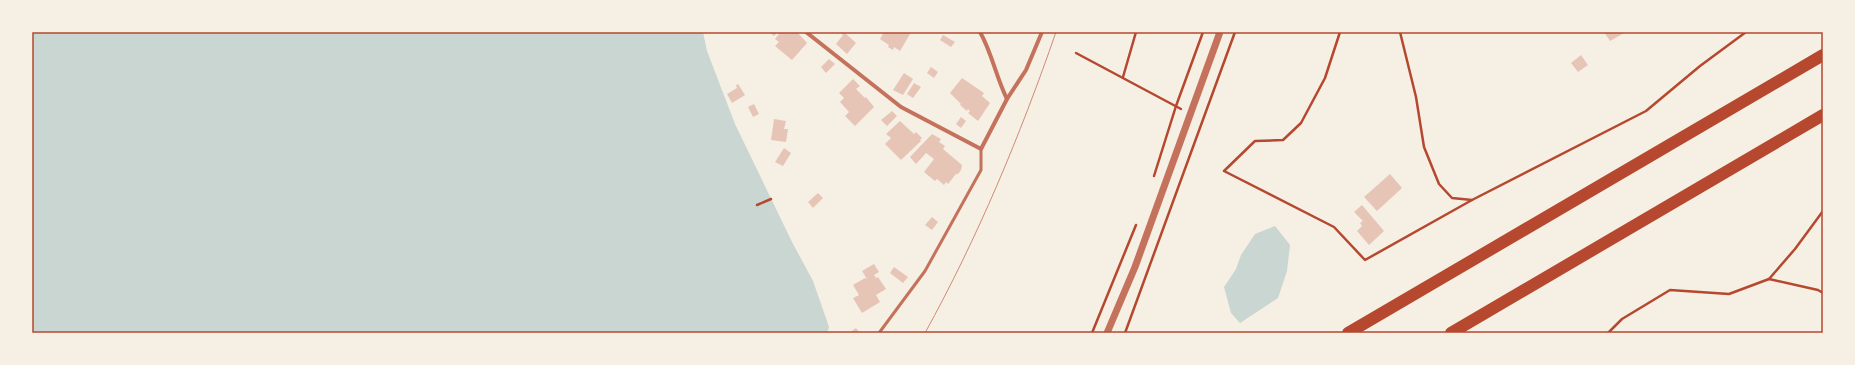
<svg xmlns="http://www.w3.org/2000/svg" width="1855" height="365" font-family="'Public Sans',sans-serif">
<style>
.water{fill:#c9d6d2}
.building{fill:#e6c5b7}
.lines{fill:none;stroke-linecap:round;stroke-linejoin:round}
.path{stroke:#b5482f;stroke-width:2.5}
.service{stroke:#c5725c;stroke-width:3}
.minor{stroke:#c5725c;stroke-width:4}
.tertiary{stroke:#c5725c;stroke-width:7}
.motorway{stroke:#b5482f;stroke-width:12}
.tram{stroke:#cf8b77;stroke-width:1}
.neatline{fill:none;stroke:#b5482f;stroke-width:1.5}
</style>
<rect width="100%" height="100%" fill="#f6efe4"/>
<g class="water">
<path d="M32,32H703L707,51L735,124L792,242L813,281L829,327L827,333H32Z"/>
<path d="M1275,226L1290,245L1287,271L1278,298L1240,323L1231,313L1224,287L1236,269L1241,255L1255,234Z"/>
</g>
<g class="building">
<path d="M769,32H797L807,43L792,60L775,46L779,42L775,39L779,34L777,33L774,36Z"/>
<path d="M840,32H846L845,33L856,43L847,54L836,44L843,35Z"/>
<path d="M884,32H906L910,34L900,51L894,47L893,50L888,47L889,45L880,39Z"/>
<path d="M1604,32H1626L1610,41Z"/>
<path d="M943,35L955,42L951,47L940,40Z"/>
<path d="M1581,55L1588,65L1578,72L1571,63Z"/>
<path d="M829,59L835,64L826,73L821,67Z"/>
<path d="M931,67L938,72L934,78L927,73Z"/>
<path d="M904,73L913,79L903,95L893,90Z"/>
<path d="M962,78L984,93L982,96L990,103L978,121L968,113L970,111L968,109L967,111L960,105L961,104L950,93Z"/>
<path d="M853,79L860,86L856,89L865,98L866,97L874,107L855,126L845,116L849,112L840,102L844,98L839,93Z"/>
<path d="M914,83L921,87L913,98L907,94Z"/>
<path d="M738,84L745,95L732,103L727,94L737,88L736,85Z"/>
<path d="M754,104L759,114L753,117L748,107Z"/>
<path d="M892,111L897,116L887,126L881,120Z"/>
<path d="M961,117L966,121L961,128L956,124Z"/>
<path d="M774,119L786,121L784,129H788L786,142L771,140Z"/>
<path d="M900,121L914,134L916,132L922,138L920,140L921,141L901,160L885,144L891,138L886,134Z"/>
<path d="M932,134L941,139L939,142L945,146L943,149L962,165L961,170L958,174H956L948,184L946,182L944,185L937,179L935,181L924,172L934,159L926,153L916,164L910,157Z"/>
<path d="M784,148L791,153L783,166L775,162Z"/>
<path d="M1390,174L1402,188L1377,211L1364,197Z"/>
<path d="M818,193L823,198L813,208L808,202Z"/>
<path d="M1362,205L1384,231L1369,245L1357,231L1362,226L1360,223L1363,221L1354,212Z"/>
<path d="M932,217L938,222L932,230L925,225Z"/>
<path d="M874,264L879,272L874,275L876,278L878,277L886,289L876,295L880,302L862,313L853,298L859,295L853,285L865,278L867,279L862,271Z"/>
<path d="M894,267L908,277L903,283L890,273Z"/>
<path d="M856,328L860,333H849Z"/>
</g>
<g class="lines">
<g class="path">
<path d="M1340,32L1325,78L1301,123L1283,140L1255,141L1224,171L1334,227L1365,260L1472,200L1646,111L1700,66L1746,32"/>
<path d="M1400,32L1416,97L1424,147L1439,184L1452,198L1472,200"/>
<path d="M1076,53L1181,109"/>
<path d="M1123,77L1136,32"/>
<path d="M1154,176L1176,106L1203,32"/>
<path d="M757,205L771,199"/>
<path d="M1769,279L1818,290L1823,293"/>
<path d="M1092,333L1136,225"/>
<path d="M1125,333L1235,32"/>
<path d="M1608,333L1622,319L1670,290L1729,294L1769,279L1795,249L1823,211"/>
</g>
<path class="service" d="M879,333L925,271L981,170V149"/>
<g class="minor">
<path d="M806,32L901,107L981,149L1007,99L1026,70L1042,32"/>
<path d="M980,32C992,53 996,77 1007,99"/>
</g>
<path class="tertiary" d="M1107,333L1135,267L1220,32"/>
<g class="motorway">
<path d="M1348,333L1823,55"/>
<path d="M1451,333L1823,115"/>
</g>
<path class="tram" d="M925,333C978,237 1020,136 1056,32"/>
</g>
<rect width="1855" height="365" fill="none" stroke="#f6efe4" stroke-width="66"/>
<rect x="33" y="33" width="1789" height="299" class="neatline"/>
</svg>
